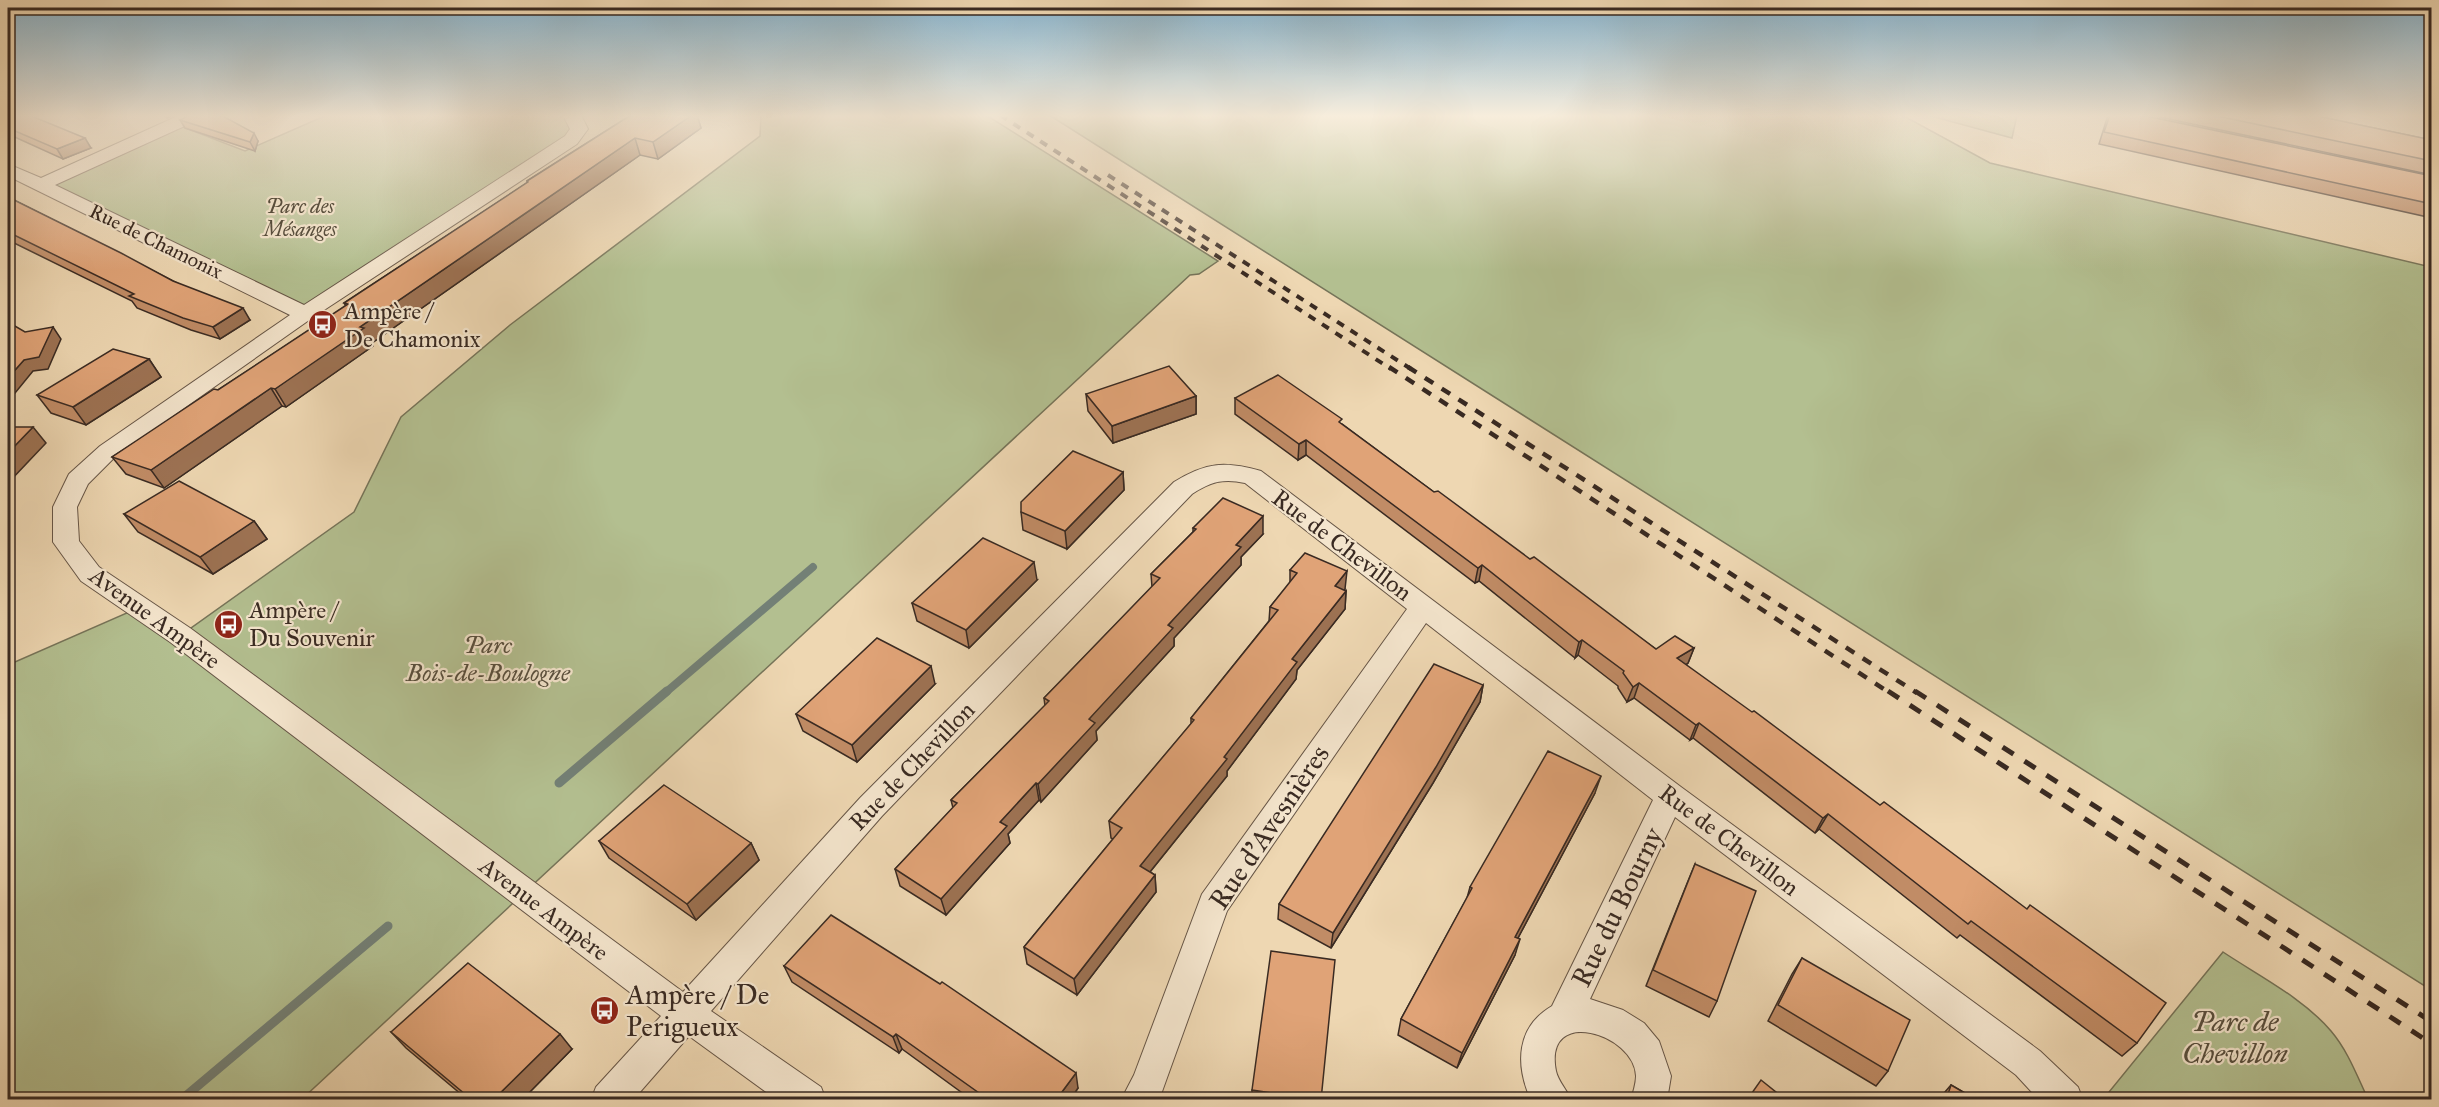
<svg xmlns="http://www.w3.org/2000/svg" width="2439" height="1107" font-family="'IM FELL Great Primer',serif">
<style>
.green{fill:#b3bf90;stroke:#767459;stroke-width:1.5}
.lines{fill:none;stroke-linecap:round;stroke-linejoin:round}
.stream-far1{stroke:#738076;stroke-width:8}
.stream{stroke:#738076;stroke-width:9}
.street-casing{stroke:#665546;stroke-width:2}
.street{fill:#f4e5cd;fill-rule:evenodd}
.rail-far2{stroke:#392a22;stroke-width:4;stroke-dasharray:8 8;stroke-linecap:butt}
.rail-far1{stroke:#392a22;stroke-width:4.5;stroke-dasharray:10 10;stroke-linecap:butt}
.rail{stroke:#392a22;stroke-width:5;stroke-dasharray:13 13;stroke-linecap:butt}
.wall{fill:#c18c66;stroke:#392a22;stroke-width:1.5}
.shaded-wall{fill:#9d7253;stroke:#392a22;stroke-width:1.5}
.building{fill:#e0a377;stroke:#392a22;stroke-width:1.5}
.labels{text-anchor:middle;dominant-baseline:central;stroke-width:4.5;stroke-linejoin:round;paint-order:stroke}
.far-park-label{font-size:20px;font-style:italic;fill:#584f3e;stroke:#f4e5cd}
.far-street-label{font-size:20px;fill:#392a22;stroke:#f4e5cd}
.poi-label{font-size:24px;fill:#392a22;stroke:#f4e5cd;text-anchor:start}
.street-label{font-size:24px;fill:#392a22;stroke:#f4e5cd}
.park-label{font-size:24px;font-style:italic;fill:#584f3e;stroke:#f4e5cd}
.near-street-label{font-size:28px;fill:#392a22;stroke:#f4e5cd}
.near-poi-label{font-size:28px;fill:#392a22;stroke:#f4e5cd;text-anchor:start}
.near-park-label{font-size:28px;font-style:italic;fill:#584f3e;stroke:#f4e5cd}
</style>
<rect width="100%" height="100%" fill="#eed7b2"/>
<filter id="stains"><feTurbulence type="fractalNoise" baseFrequency=".00333" numOctaves="4"/><feColorMatrix values="0 0 0 0 .2 0 0 0 0 .09 0 0 0 0 .02 0 0 0 .5 -.17"/></filter>
<radialGradient id="worn" r=".72"><stop offset=".6" stop-color="#630" stop-opacity="0"/><stop offset="1" stop-color="#630" stop-opacity=".3"/></radialGradient>
<g class="green">
<path d="M331,115H572L579,129L305,314L40,185L175,124L245,151L320,118Z"/>
<path d="M761,115H986L1218,261L1199,274L1190,275L302,1099H8V665L138,608L181,635L354,512L401,417L510,325L760,136Z"/>
<path d="M1049,115H1902L1990,163L2431,267V990Z"/>
<path d="M1927,115H2017L2012,138Z"/>
<path d="M2223,952C2259,976 2303,998 2331,1031C2348,1051 2357,1076 2368,1099H2113L2109,1092Z"/>
</g>
<g class="lines">
<path class="stream-far1" d="M665,693L813,567"/>
<g class="stream">
<path d="M559,783L667,691"/>
<path d="M181,1100L388,926"/>
</g>
<defs>
<path id="street" d="M180,115H202L200,119L55,185L304,305L565,136L570,129L563,115H581L588,129L577,144L312,318L116,456L88,484L77,507L79,541L99,567L190,628L683,992L860,798L1174,482C1207,462 1225,461 1261,471L1681,787L2040,1051L2078,1087L2083,1100H2039L2016,1075L1675,817L1590,999L1623,1010L1644,1023L1659,1041L1671,1076L1667,1100H1631C1633,1092 1636,1084 1636,1076C1635,1034 1543,1005 1556,1071C1558,1081 1567,1090 1571,1100H1531C1515,1065 1516,1027 1552,1006L1653,800L1426,623L1227,911L1159,1100H1121L1134,1075L1202,894L1407,609L1245,483C1223,478 1210,482 1192,494L882,816L711,1011L821,1087L826,1100H777L689,1036L633,1100H591L596,1087L661,1016L170,642L81,581L53,542V507L69,474L100,446L290,315L8,176V164L41,178Z"/>
</defs>
<use href="#street" class="street-casing"/>
<use href="#street" class="street"/>
<g class="rail-far2">
<path d="M1000,115L1391,369"/>
<path d="M1108,175L1411,369"/>
</g>
<g class="rail-far1">
<path d="M1389,367L1890,693"/>
<path d="M1408,367L1917,693"/>
</g>
<g class="rail">
<path d="M1888,691L2432,1044"/>
<path d="M1915,691L2432,1022"/>
</g>
</g>
<g class="wall">
<path d="M8,115L91,148L63,159L8,134Z"/>
<path d="M631,115H697L701,128L658,159L640,155L372,343L373,346L286,407L282,406L164,488L126,474L112,457L218,390L346,306L344,303L527,183V181Z"/>
<path d="M2108,115H2141L2432,176V218L2099,144Z"/>
<path d="M2150,115H2312L2432,140V175Z"/>
<path d="M180,120L258,141L255,151L185,128Z"/>
<path d="M8,197L173,281L250,320L220,339L191,330L137,308L132,301L8,240Z"/>
<path d="M149,359L161,377L86,425L51,413L37,395Z"/>
<path d="M1086,394L1196,396V414L1113,443L1088,411Z"/>
<path d="M1235,398L1342,424L1434,492L1656,649L1694,648L1688,663L1686,665L2137,1043L2122,1056L1960,935L1957,938L1819,829L1815,833L1693,738L1690,740L1634,698L1627,702L1618,688V686L1578,655L1575,658L1479,581L1475,583L1306,455L1298,460L1235,414Z"/>
<path d="M1123,472L1124,490L1067,549L1023,530L1021,512Z"/>
<path d="M124,514L254,521L267,539L213,574L138,532Z"/>
<path d="M1193,528L1263,534L1241,557V565L1174,638V646L1096,731L1097,740L1041,802L1039,800L1008,834L1010,843L946,915L900,886L895,869L953,808L951,800L1045,706L1044,698L1152,587L1151,574L1193,532Z"/>
<path d="M1290,570L1345,589L1344,590L1346,591L1345,609L1297,670L1296,679L1227,771V776L1150,872L1155,875L1156,892L1077,995L1027,964L1024,947L1113,839L1111,838L1109,821L1191,724V718L1269,621L1270,607L1290,583Z"/>
<path d="M1037,580L969,648L917,621L912,603Z"/>
<path d="M935,684L857,762L803,731L796,714Z"/>
<path d="M1483,685L1480,702L1433,783L1331,948L1278,919L1279,904Z"/>
<path d="M1595,793L1518,938L1515,955L1457,1068L1398,1035L1401,1019L1467,898L1470,887Z"/>
<path d="M599,841L751,843L759,860L696,920L609,858Z"/>
<path d="M1695,864L1717,1001L1709,1017L1646,986L1688,881Z"/>
<path d="M1802,958L1888,1071L1876,1086L1768,1021L1792,974Z"/>
<path d="M784,966L1078,1088L1070,1100H972L902,1049L899,1053L792,982Z"/>
<path d="M391,1032L572,1049L522,1100H468L406,1048Z"/>
<path d="M1951,1085L1977,1100H1938Z"/>
<path d="M1252,1090L1321,1100H1252Z"/>
</g>
<g class="shaded-wall">
<path d="M165,115H175L167,118Z"/>
<path d="M692,115H697L701,128L658,159L653,142Z"/>
<path d="M254,133L258,141L255,151L250,142Z"/>
<path d="M85,138L91,148L63,159L57,149Z"/>
<path d="M635,138L640,155L372,343L373,346L286,407L275,389L360,327Z"/>
<path d="M243,308L250,320L220,339L213,327Z"/>
<path d="M53,327L61,339L48,369L33,371L11,398L8,400V378Z"/>
<path d="M149,359L161,377L86,425L73,407Z"/>
<path d="M271,388L282,406L164,488L151,470Z"/>
<path d="M1196,396V414L1113,443L1112,426Z"/>
<path d="M33,427L46,443L8,483V453Z"/>
<path d="M1306,440V455L1298,460L1299,444Z"/>
<path d="M1123,472L1124,490L1067,549L1065,531Z"/>
<path d="M1263,516V534L1241,557V565L1174,638V646L1096,731L1097,740L1041,802L1038,784L1089,719L1236,545Z"/>
<path d="M254,521L267,539L213,574L200,557Z"/>
<path d="M1034,562L1037,580L969,648L966,630Z"/>
<path d="M1482,565L1479,581L1475,583L1478,568Z"/>
<path d="M1347,571L1345,589L1333,604L1335,586Z"/>
<path d="M1346,591L1345,609L1297,670L1296,679L1227,771V776L1141,883L1140,866L1224,757L1292,659Z"/>
<path d="M1582,640L1578,655L1575,658L1579,642Z"/>
<path d="M1694,648L1688,663L1672,674L1677,658Z"/>
<path d="M931,666L935,684L857,762L852,745Z"/>
<path d="M1639,683L1634,698L1627,702L1633,687Z"/>
<path d="M1483,685L1480,702L1433,783L1331,948L1333,933Z"/>
<path d="M1699,723L1693,738L1690,740L1696,725Z"/>
<path d="M1601,776L1595,793L1510,953L1515,937Z"/>
<path d="M1036,783L1039,800L1008,834L1010,843L946,915L941,899L1000,822Z"/>
<path d="M1828,814L1819,829L1815,833L1823,818Z"/>
<path d="M751,843L759,860L696,920L687,904Z"/>
<path d="M1155,875L1156,892L1077,995L1074,979Z"/>
<path d="M1520,939L1515,955L1457,1068L1462,1053Z"/>
<path d="M560,1034L572,1049L522,1100H493Z"/>
<path d="M896,1034L902,1049L899,1053L893,1037Z"/>
<path d="M1076,1073L1078,1088L1070,1100H1056Z"/>
</g>
<g class="building">
<path d="M8,115H29L85,138L57,149L8,128Z"/>
<path d="M190,115H221L254,133L250,142L180,120Z"/>
<path d="M631,115H692L653,142L635,138L360,327L364,328L275,389L271,388L151,470L112,457L214,389L218,390L348,304L344,303L528,182L527,181Z"/>
<path d="M2110,115H2141L2432,176V204L2104,132Z"/>
<path d="M2212,115H2312L2432,140V161Z"/>
<path d="M8,197L121,253L173,281L243,308L213,327L183,318L129,296L134,294L8,232Z"/>
<path d="M8,322L25,332L53,327L39,357L24,360L8,378Z"/>
<path d="M113,349L149,359L73,407L37,395Z"/>
<path d="M1169,366L1196,396L1112,426L1086,394Z"/>
<path d="M1278,375L1342,419L1339,422L1434,492L1438,491L1530,559L1534,557L1656,649L1675,636L1694,648L1677,658L1752,712L1754,711L1880,805L1884,802L2027,909L2030,905L2166,1003L2137,1043L1971,921L1968,924L1828,814L1823,818L1699,723L1696,725L1639,683L1633,687L1623,673L1624,671L1582,640L1579,642L1482,565L1478,568L1306,440L1299,444L1235,398Z"/>
<path d="M8,427H33L8,453Z"/>
<path d="M1073,451L1123,472L1065,531L1021,512V502Z"/>
<path d="M179,481L254,521L200,557L124,514Z"/>
<path d="M1223,498L1263,516L1236,545L1241,547L1168,625L1173,628L1089,719L1095,723L1038,784L1036,783L1000,822L1007,826L941,899L895,869L957,803L951,800L1049,701L1044,698L1160,578L1151,574L1196,529L1193,528Z"/>
<path d="M983,538L1034,562L966,630L912,603Z"/>
<path d="M1305,553L1347,571L1335,586L1346,591L1292,659L1297,662L1224,757L1227,759L1140,866L1155,875L1074,979L1024,947L1122,828L1109,821L1194,720L1191,718L1278,610L1270,607L1297,573L1290,570Z"/>
<path d="M877,638L931,666L852,745L796,714Z"/>
<path d="M1434,664L1483,685L1436,767L1333,933L1279,904Z"/>
<path d="M1548,751L1601,776L1515,937L1520,939L1462,1053L1401,1019L1472,888L1470,887Z"/>
<path d="M664,785L751,843L687,904L599,841Z"/>
<path d="M1695,864L1756,891L1717,1001L1653,970Z"/>
<path d="M831,915L940,984L942,982L1076,1073L1056,1100H989L896,1034L893,1037L784,966Z"/>
<path d="M1271,951L1335,960L1321,1100L1252,1090Z"/>
<path d="M1802,958L1910,1020L1888,1071L1778,1005Z"/>
<path d="M468,963L560,1034L493,1100H472L391,1032Z"/>
<path d="M1761,1080L1786,1100H1747Z"/>
<path d="M1951,1085L1977,1100H1946Z"/>
</g>
<linearGradient id="sky" x2="0" y2="1"><stop stop-color="#88b6d1"/><stop offset="0.43" stop-color="#f7eddc"/><stop offset="1" stop-color="#f7eddc" stop-opacity="0"/></linearGradient>
<rect width="2439" height="270" fill="url(#sky)"/>
<defs>
<symbol id="bus-disc" viewBox="-11 -11 22 22"><circle r="9.5" fill="#8f2418" stroke="#f4e5cd"/><path d="M-5-6H5V4H4V6H2V4H-2V6H-4V4H-5ZM-3.5-4V0h7V-4ZM-3.5 1.2v1.5H-2V1.2ZM2 1.2v1.5H3.5V1.2Z" fill="#fff"/></symbol>
</defs>
<g fill-rule="evenodd">
<use href="#bus-disc" x="306" y="308" width="33" height="33"/>
<use href="#bus-disc" x="212" y="608" width="33" height="33"/>
<use href="#bus-disc" x="588" y="994" width="33" height="33"/>
</g>
<g class="labels">
<g class="far-park-label">
<text x="300" y="206">Parc des<tspan x="300" dy="23">Mésanges</tspan></text>
</g>
<g class="far-street-label">
<text transform="translate(156 241) rotate(26)">Rue de Chamonix</text>
</g>
<g class="poi-label">
<text x="344" y="311">Ampère /<tspan x="344" dy="28">De Chamonix</tspan></text>
<text x="249" y="610">Ampère /<tspan x="249" dy="28">Du Souvenir</tspan></text>
</g>
<g class="street-label">
<text transform="translate(1342 545) rotate(37)">Rue de Chevillon</text>
<text transform="translate(155 618) rotate(36)">Avenue Ampère</text>
<text transform="translate(912 766) rotate(-46)">Rue de Chevillon</text>
<text transform="translate(1729 840) rotate(37)">Rue de Chevillon</text>
<text transform="translate(544 909) rotate(37)">Avenue Ampère</text>
</g>
<g class="park-label">
<text x="488" y="645">Parc<tspan x="488" dy="28">Bois-de-Boulogne</tspan></text>
</g>
<g class="near-street-label">
<text transform="translate(1269 827) rotate(-56)">Rue d'Avesnières</text>
<text transform="translate(1617 907) rotate(-64)">Rue du Bourny</text>
</g>
<g class="near-poi-label">
<text x="626" y="994">Ampère / De<tspan x="626" dy="32">Perigueux</tspan></text>
</g>
<g class="near-park-label">
<text x="2235" y="1021">Parc de<tspan x="2235" dy="32">Chevillon</tspan></text>
</g>
</g>
<rect width="2439" height="1107" fill="none" stroke="#eed7b2" stroke-width="30"/>
<rect x="9" y="9" width="2421" height="1089" fill="none" stroke="#392a22" stroke-width="3"/>
<rect x="15" y="15" width="2409" height="1077" fill="none" stroke="#392a22" stroke-width="1.5"/>
<rect width="100%" height="100%" filter="url(#stains)"/>
<rect width="100%" height="100%" fill="url(#worn)"/>
</svg>
